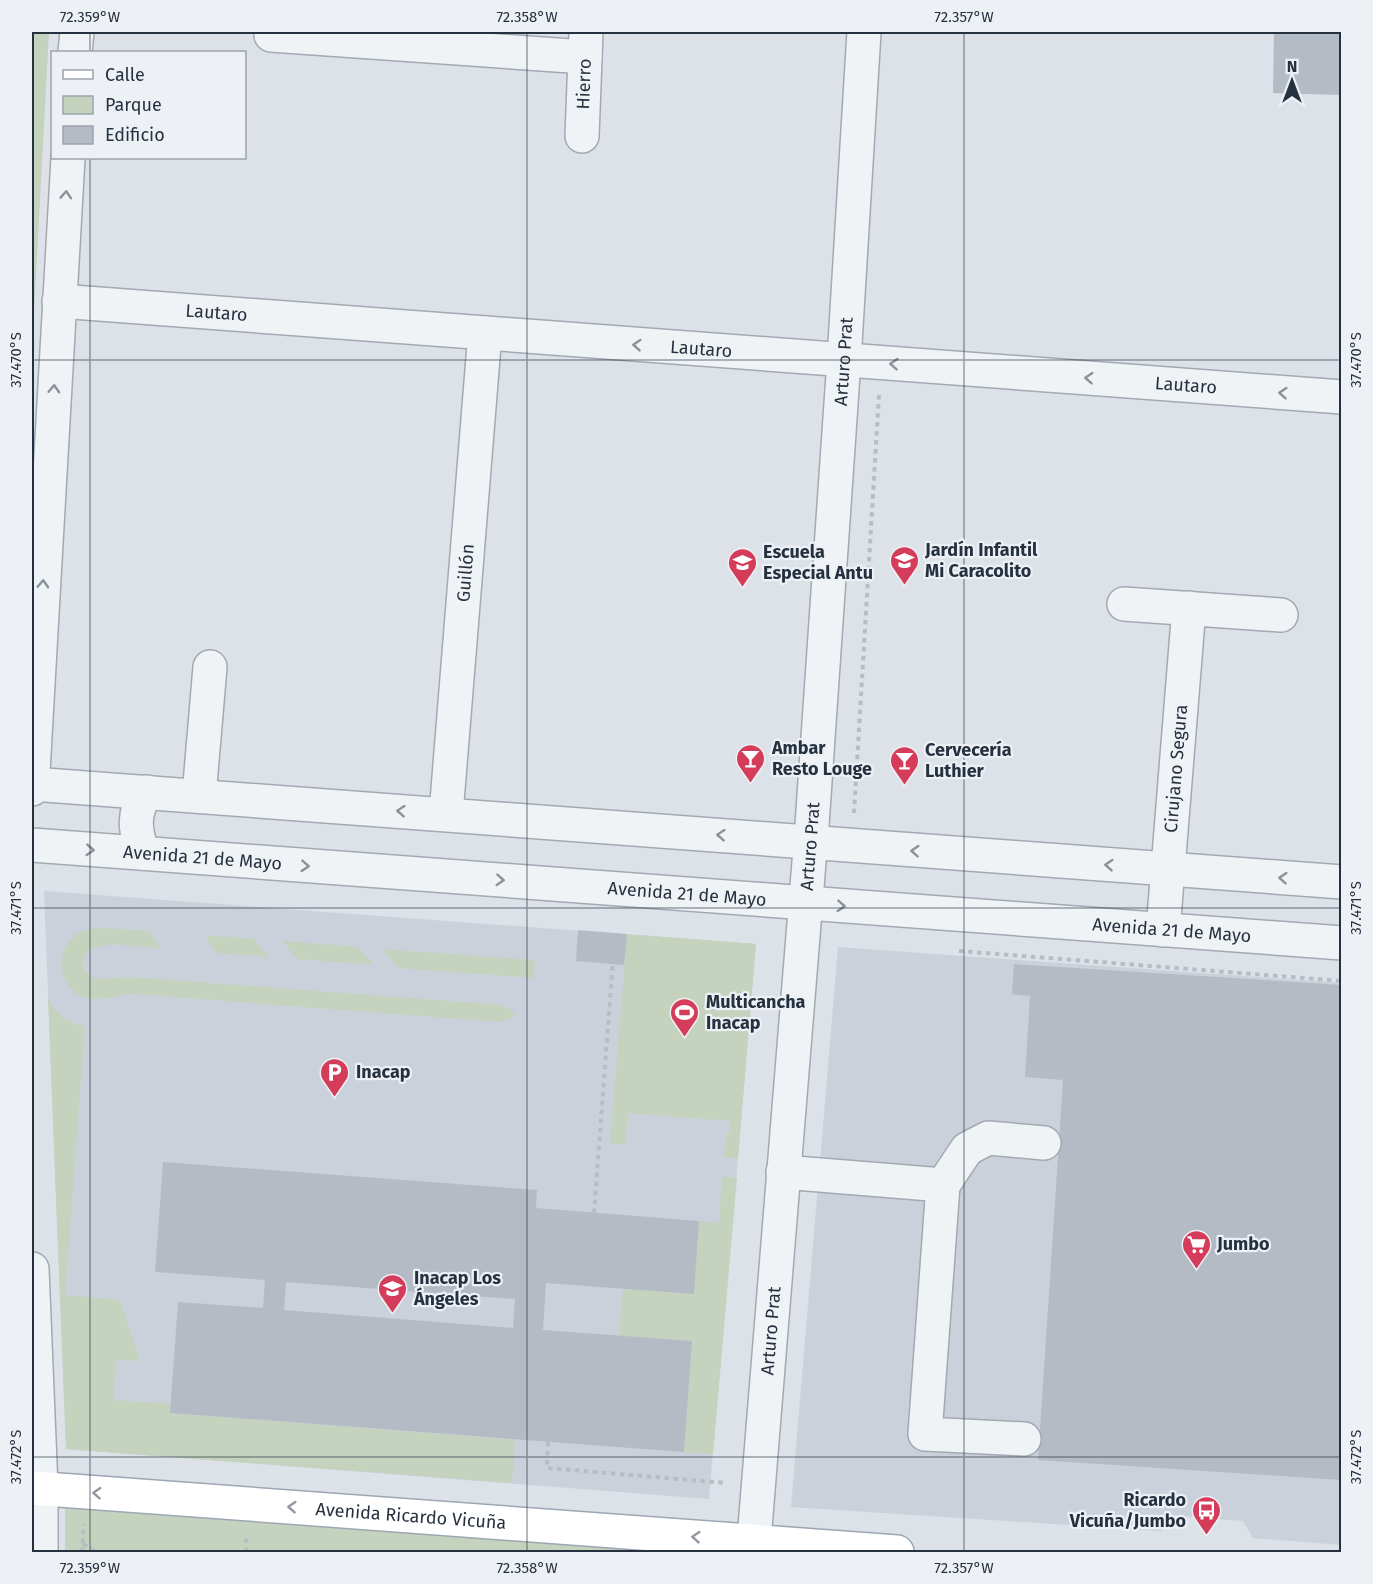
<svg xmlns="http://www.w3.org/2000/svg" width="1373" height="1584" font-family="'Fira Sans',sans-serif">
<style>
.built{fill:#cbd1da}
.green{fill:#c4d2be}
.building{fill:#b4bbc5;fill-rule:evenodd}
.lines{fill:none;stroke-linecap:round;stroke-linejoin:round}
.minor-casing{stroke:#a2a9b2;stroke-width:36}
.major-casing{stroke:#9ca7b4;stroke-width:36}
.path{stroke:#b7bdc3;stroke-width:4;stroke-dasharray:4.5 4.5;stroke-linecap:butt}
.minor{stroke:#f0f3f6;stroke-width:33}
.major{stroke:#fff;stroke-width:33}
.oneway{stroke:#8b929a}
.oneway2{stroke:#92989f}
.ticks{fill:none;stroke:#26313f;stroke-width:1.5;stroke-opacity:0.45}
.labels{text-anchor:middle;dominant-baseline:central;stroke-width:4.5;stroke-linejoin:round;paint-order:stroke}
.street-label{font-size:18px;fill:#26313f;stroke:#edf1f6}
.poi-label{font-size:18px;font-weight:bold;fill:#26313f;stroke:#edf1f6;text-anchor:start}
.neatline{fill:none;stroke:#26313f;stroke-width:2}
.ticks-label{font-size:15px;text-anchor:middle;fill:#26313f}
</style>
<rect width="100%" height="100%" fill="#dde2e8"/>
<g class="built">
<path d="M44,891L756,944L709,1499L66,1449Z"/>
<path d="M838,947L1341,983V1545L1253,1538L1243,1521L1169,1515L1161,1531L791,1507Z"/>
</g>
<g class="green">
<path d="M32,32H49L32,349Z"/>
<path d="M106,928L149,931L161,949C140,947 80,933 83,967C91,987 115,976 132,977L502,1005L515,1013L513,1018L501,1022L133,994C118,995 101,1001 87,998C57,991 53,947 79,933C88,928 97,928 106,928Z"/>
<path d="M627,934L756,944L738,1159L724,1157L726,1133L730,1132V1121L628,1113L625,1145L610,1144Z"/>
<path d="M204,935L254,939L268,957L217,953Z"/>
<path d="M283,941L358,947L374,965L297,959Z"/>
<path d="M383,949L535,960L534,978L398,968Z"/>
<path d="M48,997C56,1015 67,1022 85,1026L65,1295L120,1300L140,1361L116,1360L113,1400L171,1404L170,1413L515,1440L512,1483L66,1449Z"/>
<path d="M722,1177L737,1178L713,1454L684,1452L692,1341L619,1336L623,1289L694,1294L699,1221L719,1223Z"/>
<path d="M65,1501L737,1552H65Z"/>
</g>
<g class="building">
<path d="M1274,32H1342V95L1273,93Z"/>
<path d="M578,930L627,934L624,965L576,961Z"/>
<path d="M1014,964L1342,985V1480L1038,1460L1063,1080L1025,1077L1030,996L1012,994Z"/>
<path d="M163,1162L537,1190L536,1208L699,1221L694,1294L546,1283L543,1330L692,1341L684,1452L170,1413L178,1302L263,1308L265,1280L155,1272ZM286,1282L515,1299L513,1328L284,1310Z"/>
</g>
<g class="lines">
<defs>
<g id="minor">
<path d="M271,35L585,57"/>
<path d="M75,52L77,32"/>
<path id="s1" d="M582,136L586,32"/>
<path id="s2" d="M59,301L1342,397"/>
<path d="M1124,604L1281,615"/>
<path d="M32,784L1342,882"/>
<path d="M32,789L68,158"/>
<path d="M199,796L210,667"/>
<path id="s3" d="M446,814L485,333"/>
<path id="s4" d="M32,845L1342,943"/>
<path d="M142,853C135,828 132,814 147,792"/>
<path id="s5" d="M1163,930L1189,608"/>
<path d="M783,1172L943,1185L925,1434L1024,1439"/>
<path d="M943,1185L967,1149L988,1138L1044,1143"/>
<path d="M32,1269L41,1488V1552"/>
<path id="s6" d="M753,1552L812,825L844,360L864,32"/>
</g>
<g id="major">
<path id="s7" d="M32,1488L897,1552"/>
</g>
</defs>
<use href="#minor" class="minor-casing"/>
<use href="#major" class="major-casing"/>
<g class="path">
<path d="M854,813L879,395"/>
<path d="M959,951L1342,981"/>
<path d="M594,1213L615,934"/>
<path d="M548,1442L547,1468L726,1483"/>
<path d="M83,1544L96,1552"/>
<path d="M82,1552L84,1524"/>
<path d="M246,1552V1535"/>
</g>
<use href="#minor" class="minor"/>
<use href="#major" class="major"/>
</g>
<defs><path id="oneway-chevron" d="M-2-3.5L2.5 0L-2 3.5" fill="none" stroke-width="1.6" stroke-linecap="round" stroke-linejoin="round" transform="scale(1.5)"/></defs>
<g class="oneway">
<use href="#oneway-chevron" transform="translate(66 195) rotate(-86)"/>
<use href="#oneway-chevron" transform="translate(637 345) rotate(-176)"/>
<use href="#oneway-chevron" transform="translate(894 364) rotate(-176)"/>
<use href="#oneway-chevron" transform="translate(1089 378) rotate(-176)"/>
<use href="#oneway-chevron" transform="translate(54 389) rotate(-87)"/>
<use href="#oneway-chevron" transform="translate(1283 393) rotate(-176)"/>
<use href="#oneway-chevron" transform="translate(43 584) rotate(-87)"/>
<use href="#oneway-chevron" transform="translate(401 811) rotate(-176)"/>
<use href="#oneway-chevron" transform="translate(721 835) rotate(-176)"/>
<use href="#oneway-chevron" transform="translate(90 850) rotate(4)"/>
<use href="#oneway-chevron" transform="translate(915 851) rotate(-176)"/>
<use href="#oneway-chevron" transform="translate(1109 865) rotate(-176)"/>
<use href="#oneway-chevron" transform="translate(305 866) rotate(4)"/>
<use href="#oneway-chevron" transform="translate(1283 878) rotate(-176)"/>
<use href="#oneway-chevron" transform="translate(500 880) rotate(4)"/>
<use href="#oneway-chevron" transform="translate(841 906) rotate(4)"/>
</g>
<g class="oneway2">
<use href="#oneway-chevron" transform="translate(97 1493) rotate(-176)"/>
<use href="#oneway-chevron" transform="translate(292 1507) rotate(-176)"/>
<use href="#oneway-chevron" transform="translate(696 1537) rotate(-176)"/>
</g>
<path class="ticks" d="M90,32V52M527,32V1552M964,32V1552M90,158V1552M32,360H1342M32,908H1342M32,1457H1342"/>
<defs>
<symbol id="school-pin" viewBox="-11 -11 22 30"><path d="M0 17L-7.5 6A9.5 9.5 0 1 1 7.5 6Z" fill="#d43c5a" stroke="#edf1f6"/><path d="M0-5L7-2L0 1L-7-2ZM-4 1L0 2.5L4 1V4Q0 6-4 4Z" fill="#fff"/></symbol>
<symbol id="bar-pin" viewBox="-11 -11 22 30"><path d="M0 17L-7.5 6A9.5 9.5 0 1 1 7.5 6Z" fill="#d43c5a" stroke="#edf1f6"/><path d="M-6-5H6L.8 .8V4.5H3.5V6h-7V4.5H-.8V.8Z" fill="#fff"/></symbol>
<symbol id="stadium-pin" viewBox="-11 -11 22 30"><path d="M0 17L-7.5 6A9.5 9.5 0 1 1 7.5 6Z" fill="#d43c5a" stroke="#edf1f6"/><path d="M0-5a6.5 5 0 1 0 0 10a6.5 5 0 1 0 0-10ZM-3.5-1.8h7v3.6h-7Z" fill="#fff"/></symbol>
<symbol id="parking-pin" viewBox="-11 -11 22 30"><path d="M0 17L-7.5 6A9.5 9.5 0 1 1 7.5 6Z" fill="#d43c5a" stroke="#edf1f6"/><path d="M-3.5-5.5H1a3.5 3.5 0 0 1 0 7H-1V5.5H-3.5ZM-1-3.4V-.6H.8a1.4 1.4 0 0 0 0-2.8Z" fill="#fff"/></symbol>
<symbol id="supermarket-pin" viewBox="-11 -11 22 30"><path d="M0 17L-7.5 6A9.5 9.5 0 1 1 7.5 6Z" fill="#d43c5a" stroke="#edf1f6"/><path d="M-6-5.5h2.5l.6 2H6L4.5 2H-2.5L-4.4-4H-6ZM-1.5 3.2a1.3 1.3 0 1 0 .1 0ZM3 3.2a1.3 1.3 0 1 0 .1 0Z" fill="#fff"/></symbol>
<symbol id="university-pin" viewBox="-11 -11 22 30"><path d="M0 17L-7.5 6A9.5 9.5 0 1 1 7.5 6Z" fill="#d43c5a" stroke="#edf1f6"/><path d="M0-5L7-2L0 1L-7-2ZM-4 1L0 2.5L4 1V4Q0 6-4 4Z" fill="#fff"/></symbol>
<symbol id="bus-pin" viewBox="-11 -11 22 30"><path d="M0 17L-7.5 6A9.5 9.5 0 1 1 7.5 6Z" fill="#d43c5a" stroke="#edf1f6"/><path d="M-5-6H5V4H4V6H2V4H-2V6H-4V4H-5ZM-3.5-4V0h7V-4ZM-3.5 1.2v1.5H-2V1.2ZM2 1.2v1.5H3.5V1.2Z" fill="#fff"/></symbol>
</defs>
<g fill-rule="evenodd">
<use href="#school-pin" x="888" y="544" width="33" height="45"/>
<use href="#school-pin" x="726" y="546" width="33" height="45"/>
<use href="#bar-pin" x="734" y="742" width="33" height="45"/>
<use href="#bar-pin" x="888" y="744" width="33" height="45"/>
<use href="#stadium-pin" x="668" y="996" width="33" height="45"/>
<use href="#parking-pin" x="318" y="1056" width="33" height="45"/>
<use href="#supermarket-pin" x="1180" y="1228" width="33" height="45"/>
<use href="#university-pin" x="376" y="1272" width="33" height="45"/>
<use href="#bus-pin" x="1190" y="1494" width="33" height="45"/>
</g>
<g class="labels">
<g class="street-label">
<text stroke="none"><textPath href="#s1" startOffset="52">Hierro</textPath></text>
<text stroke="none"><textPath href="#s2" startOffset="158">Lautaro</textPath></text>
<text stroke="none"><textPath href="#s2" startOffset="644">Lautaro</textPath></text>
<text stroke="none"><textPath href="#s6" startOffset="1194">Arturo Prat</textPath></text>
<text stroke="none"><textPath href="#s2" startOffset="1130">Lautaro</textPath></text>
<text stroke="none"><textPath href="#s3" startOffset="242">Guillón</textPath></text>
<text stroke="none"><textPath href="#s5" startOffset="162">Cirujano Segura</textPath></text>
<text stroke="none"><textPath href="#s6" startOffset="708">Arturo Prat</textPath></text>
<text stroke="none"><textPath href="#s4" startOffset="171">Avenida 21 de Mayo</textPath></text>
<text stroke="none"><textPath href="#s4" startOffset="657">Avenida 21 de Mayo</textPath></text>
<text stroke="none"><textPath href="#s4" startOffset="1143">Avenida 21 de Mayo</textPath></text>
<text stroke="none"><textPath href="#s6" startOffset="222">Arturo Prat</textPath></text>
<text stroke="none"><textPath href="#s7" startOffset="380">Avenida Ricardo Vicuña</textPath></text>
</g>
<g class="poi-label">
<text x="925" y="550">Jardín Infantil<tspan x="925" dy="21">Mi Caracolito</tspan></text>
<text x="763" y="552">Escuela<tspan x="763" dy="21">Especial Antu</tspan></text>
<text x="772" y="748">Ambar<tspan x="772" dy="21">Resto Louge</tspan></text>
<text x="925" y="750">Cervecería<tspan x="925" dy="21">Luthier</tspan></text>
<text x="706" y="1002">Multicancha<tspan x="706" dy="21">Inacap</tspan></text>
<text x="356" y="1072">Inacap</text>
<text x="1217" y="1244">Jumbo</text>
<text x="414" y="1278">Inacap Los<tspan x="414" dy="21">Ángeles</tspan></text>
<text x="1186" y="1500" text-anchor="end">Ricardo<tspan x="1186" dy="21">Vicuña/Jumbo</tspan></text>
</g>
</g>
<rect width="1373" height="1584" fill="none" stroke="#edf1f6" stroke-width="66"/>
<rect x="51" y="51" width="195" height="108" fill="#edf1f6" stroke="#9da4ad" stroke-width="1.5"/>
<rect x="63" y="70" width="30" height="9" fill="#ffffff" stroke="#9da4ad" stroke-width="1.5"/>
<text x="105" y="81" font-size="18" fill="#26313f">Calle</text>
<rect x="63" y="96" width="30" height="18" fill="#c4d2be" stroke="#9da4ad" stroke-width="1.5"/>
<text x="105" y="111" font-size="18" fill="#26313f">Parque</text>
<rect x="63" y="126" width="30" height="18" fill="#b4bbc5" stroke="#9da4ad" stroke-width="1.5"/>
<text x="105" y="141" font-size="18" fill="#26313f">Edificio</text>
<g transform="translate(1292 81)" stroke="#edf1f6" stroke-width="4.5" paint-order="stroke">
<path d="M0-4.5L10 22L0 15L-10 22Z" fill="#26313f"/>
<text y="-9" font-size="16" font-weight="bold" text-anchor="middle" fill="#26313f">N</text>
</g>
<rect x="33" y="33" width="1307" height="1518" class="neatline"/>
<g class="ticks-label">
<text x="90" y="22">72.359°W</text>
<text x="527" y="22">72.358°W</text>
<text x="964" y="22">72.357°W</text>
<text transform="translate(16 360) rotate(-90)" y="5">37.470°S</text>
<text transform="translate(1356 360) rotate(-90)" y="5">37.470°S</text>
<text transform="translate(16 908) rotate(-90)" y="5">37.471°S</text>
<text transform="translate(1356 908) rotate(-90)" y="5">37.471°S</text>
<text transform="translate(16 1457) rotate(-90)" y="5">37.472°S</text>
<text transform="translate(1356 1457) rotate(-90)" y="5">37.472°S</text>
<text x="90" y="1573">72.359°W</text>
<text x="527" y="1573">72.358°W</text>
<text x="964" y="1573">72.357°W</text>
</g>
</svg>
